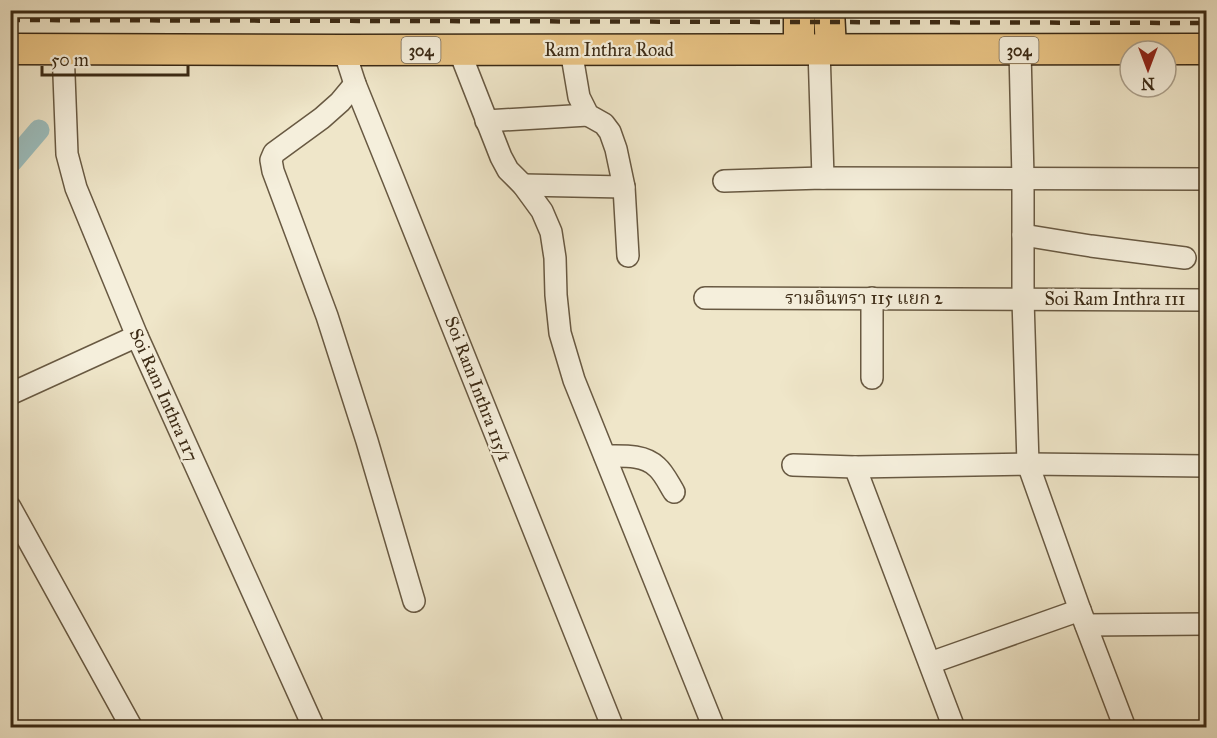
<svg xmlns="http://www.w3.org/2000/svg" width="1217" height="738" font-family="'IM FELL Great Primer','Noto Serif Thai',serif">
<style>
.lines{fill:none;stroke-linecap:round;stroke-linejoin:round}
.canal{stroke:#9cbebe;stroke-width:21}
.minor-casing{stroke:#685942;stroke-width:24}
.highway-casing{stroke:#3b2a15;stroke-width:33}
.minor{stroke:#f5efdc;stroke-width:21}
.highway{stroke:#e8c384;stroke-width:30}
.rail{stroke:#3b2a15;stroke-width:4.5;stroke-dasharray:10 10;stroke-linecap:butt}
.labels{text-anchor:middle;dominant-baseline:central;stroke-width:4.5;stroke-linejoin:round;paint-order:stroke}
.shield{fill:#f5efdc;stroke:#736551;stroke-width:1.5}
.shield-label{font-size:16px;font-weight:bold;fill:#3b2a15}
.street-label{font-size:18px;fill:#3b2a15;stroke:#f5efdc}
</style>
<rect width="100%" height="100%" fill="#efe6c9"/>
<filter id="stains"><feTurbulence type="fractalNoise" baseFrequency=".00333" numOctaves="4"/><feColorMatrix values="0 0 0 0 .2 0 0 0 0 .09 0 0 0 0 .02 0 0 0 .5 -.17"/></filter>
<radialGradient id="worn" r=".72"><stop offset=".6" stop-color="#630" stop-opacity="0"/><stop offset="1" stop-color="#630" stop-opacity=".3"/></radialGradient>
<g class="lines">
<path class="canal" d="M10,164L39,130"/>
<defs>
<g id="minor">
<path d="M63,49L67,154L76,188L137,336L314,728"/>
<path d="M819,49L823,178"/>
<path d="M344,50L355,84C442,298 526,513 613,728"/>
<path d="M459,50L501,157L508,170L523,185L542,211L551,232L555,258L556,295L560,333L574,380L714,728"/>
<path d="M571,50L579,97L588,115L604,124L610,132L616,149L624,187L628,256"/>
<path d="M1020,50L1023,179V299L1028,464L1080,610L1125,728"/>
<path d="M355,84L340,102L322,118L274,153L271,160L273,171L327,316L367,441L414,601"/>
<path d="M486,121L588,115"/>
<path d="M724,181L823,178L1206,179"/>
<path d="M523,185L624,187"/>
<path d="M1023,235L1091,246L1185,258"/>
<path d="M705,298L1206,300"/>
<path d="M872,298V378"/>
<path d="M10,394L137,336"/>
<path d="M605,456C622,456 644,454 657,467C664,473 669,484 674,492"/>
<path d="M793,465L855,467L1028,464L1206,466"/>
<path d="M855,467L954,728"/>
<path d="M10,507L132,728"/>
<path d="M1086,625L1206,624"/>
<path d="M930,663L1080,610"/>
</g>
<g id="highway">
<path d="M799,10V49"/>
<path d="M829,10L831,49"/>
<path d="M10,49L344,50L1206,49"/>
</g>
</defs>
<use href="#minor" class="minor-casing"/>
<use href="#highway" class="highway-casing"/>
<use href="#minor" class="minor"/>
<use href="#highway" class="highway"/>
<path class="rail" d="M10,20L1206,23"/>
</g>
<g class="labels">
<g class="shield">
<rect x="401.5" y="37" width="39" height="26" rx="4.5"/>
<rect x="999.5" y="37" width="39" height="26" rx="4.5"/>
</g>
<g class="shield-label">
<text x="421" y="50">304</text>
<text x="1019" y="50">304</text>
</g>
<g class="street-label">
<text x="609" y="50">Ram Inthra Road</text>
<text x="864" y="298">รามอินทรา 115 แยก 2</text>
<text x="1115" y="299">Soi Ram Inthra 111</text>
<text transform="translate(478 389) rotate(69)">Soi Ram Inthra 115/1</text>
<text transform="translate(164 395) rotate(66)">Soi Ram Inthra 117</text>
</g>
</g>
<rect width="1217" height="738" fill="none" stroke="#efe6c9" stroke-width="36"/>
<rect x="12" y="12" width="1193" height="714" fill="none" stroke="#3b2a15" stroke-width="3"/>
<rect x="18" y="18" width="1181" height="702" fill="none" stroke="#3b2a15" stroke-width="1.5"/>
<g transform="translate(1148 69) rotate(180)"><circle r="28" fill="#f5efdc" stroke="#aba08c" stroke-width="1.5"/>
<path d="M0-4.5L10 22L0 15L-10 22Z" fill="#8f2418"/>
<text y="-9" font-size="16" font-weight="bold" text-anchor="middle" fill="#3b2a15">N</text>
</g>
<path d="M42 66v9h146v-9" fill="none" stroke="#3b2a15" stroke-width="3"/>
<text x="51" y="66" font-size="18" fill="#3b2a15" stroke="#f5efdc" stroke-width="4.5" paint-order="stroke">50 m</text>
<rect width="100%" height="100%" filter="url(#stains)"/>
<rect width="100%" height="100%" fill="url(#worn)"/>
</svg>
